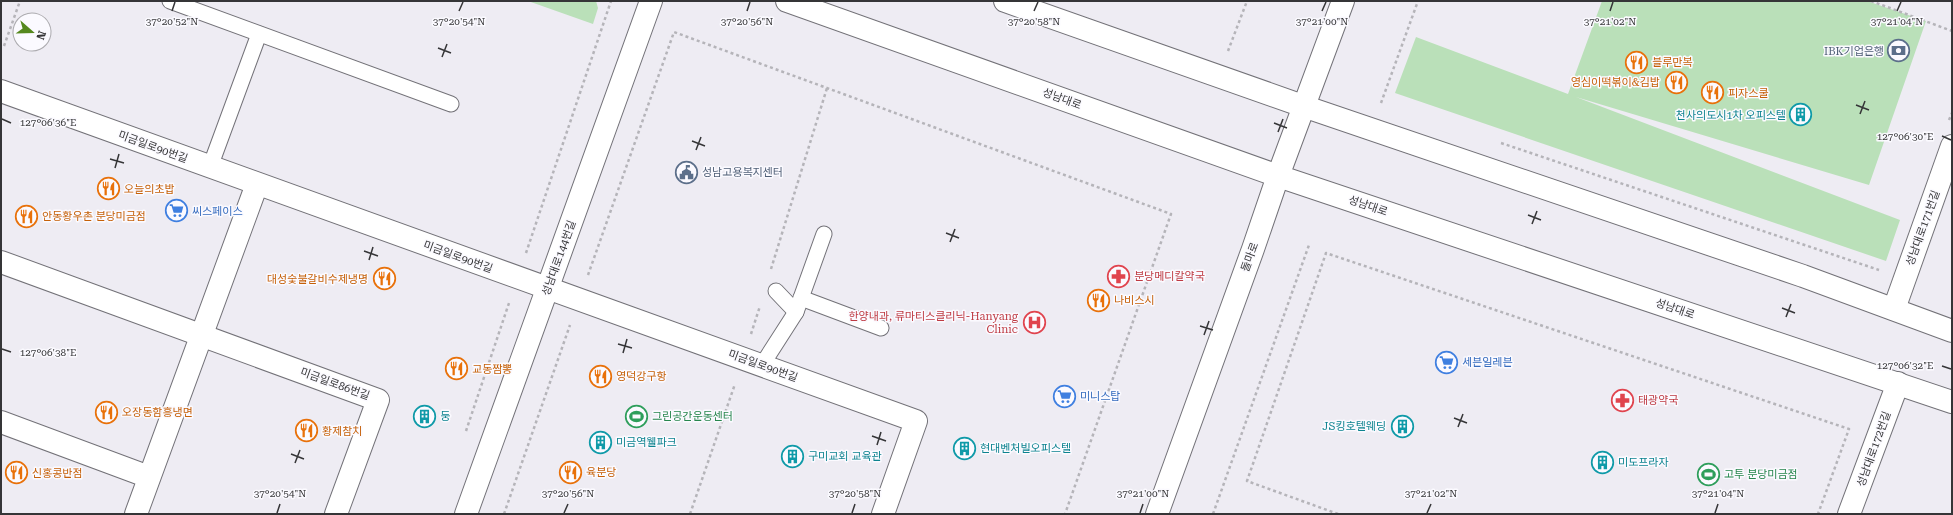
<svg xmlns="http://www.w3.org/2000/svg" width="1953" height="515" font-family="'Roboto Serif','Noto Sans KR',serif">
<style>
.green{fill:#bae0b9}
.lines{fill:none;stroke-linecap:round;stroke-linejoin:round}
.service-casing{stroke:#737278;stroke-width:17}
.minor-casing{stroke:#737278;stroke-width:24}
.tertiary-casing{stroke:#737278;stroke-width:24}
.primary-casing{stroke:#737278;stroke-width:24}
.path{stroke:#b5b4b9;stroke-width:2.5;stroke-dasharray:3 3;stroke-linecap:butt}
.service{stroke:#fff;stroke-width:15}
.minor{stroke:#fff;stroke-width:22}
.tertiary{stroke:#fff;stroke-width:22}
.primary{stroke:#fff;stroke-width:22}
.ticks{fill:none;stroke:#353537;stroke-width:1.5}
.labels{text-anchor:middle;dominant-baseline:central;stroke-width:3;stroke-linejoin:round;paint-order:stroke}
.service-label{font-size:11px;fill:#4e5e75;stroke:#fbfaff;text-anchor:end}
.food-label{font-size:11px;fill:#c56008;stroke:#fbfaff;text-anchor:start}
.street-label{font-size:11px;fill:#353537;stroke:#fbfaff}
.culture-label{font-size:11px;fill:#0d838f;stroke:#fbfaff;text-anchor:start}
.shop-label{font-size:11px;fill:#366cbe;stroke:#fbfaff;text-anchor:start}
.health-label{font-size:11px;fill:#be3a42;stroke:#fbfaff;text-anchor:start}
.leisure-label{font-size:11px;fill:#27864d;stroke:#fbfaff;text-anchor:start}
.ticks-label{font-size:10px;text-anchor:middle;fill:#353537;stroke:#fbfaff;stroke-width:3;stroke-linejoin:round;paint-order:stroke}
</style>
<rect width="100%" height="100%" fill="#eeecf3"/>
<g class="green">
<path d="M528,1H596L598,8L593,24Z"/>
<path d="M1602,1H1867L1926,21L1869,185L1576,97L1900,220L1886,261L1395,93L1416,37L1568,94Z"/>
</g>
<g class="lines">
<defs>
<g id="service">
<path d="M170,1L451,104"/>
<path d="M210,167L259,34"/>
<path d="M776,291L796,312"/>
<path d="M801,298L881,328"/>
<path d="M762,365L796,312L824,234"/>
</g>
<g id="minor">
<path d="M1,91L916,421L883,514"/>
<path d="M1,262L378,400L336,514"/>
<path d="M1,422L149,477"/>
<path d="M136,514L257,184"/>
</g>
<g id="tertiary">
<path d="M1894,309L1952,146"/>
<path d="M466,514L651,1"/>
<path d="M1849,514L1898,383"/>
</g>
<g id="primary">
<path d="M787,1L1278,176L1952,402"/>
<path d="M1005,1L1303,106L1803,276L1952,331"/>
<path d="M1157,514L1253,249L1278,176L1343,1"/>
</g>
</defs>
<use href="#service" class="service-casing"/>
<use href="#minor" class="minor-casing"/>
<use href="#tertiary" class="tertiary-casing"/>
<use href="#primary" class="primary-casing"/>
<g class="path">
<path d="M1871,1L1952,31"/>
<path d="M4,46L20,1"/>
<path d="M1228,51L1247,1"/>
<path d="M1381,103L1418,1"/>
<path d="M1949,120L1952,113"/>
<path d="M1501,143L1879,270"/>
<path d="M526,253L611,1"/>
<path d="M771,269L827,88"/>
<path d="M588,275L674,32L1171,214L1065,514"/>
<path d="M751,334L760,306"/>
<path d="M466,431L509,303"/>
<path d="M504,514L570,325"/>
<path d="M690,514L735,384"/>
<path d="M1213,514L1309,245"/>
<path d="M1338,514L1247,481L1326,253L1849,429L1818,514"/>
</g>
<use href="#service" class="service"/>
<use href="#minor" class="minor"/>
<use href="#tertiary" class="tertiary"/>
<use href="#primary" class="primary"/>
</g>
<path class="ticks" d="M172,11L175,2M459,11L463,2M747,11L750,2M1034,11L1038,2M1322,11L1326,2M1610,11L1613,2M1897,11L1901,2M438,48L451,53M442,57L447,44M1856,105L1869,110M1860,114L1865,101M2,119L11,123M1274,123L1287,128M1278,132L1283,119M1942,136L1951,140M692,141L705,146M696,150L701,137M110,159L124,163M115,168L119,154M1528,215L1541,220M1532,224L1537,211M946,233L959,238M950,242L955,229M364,251L378,256M369,260L373,247M1782,308L1795,313M1786,317L1791,304M1200,326L1213,330M1204,335L1209,321M618,344L632,348M2,349L11,352M623,353L627,339M1942,366L1951,369M1454,418L1467,423M1458,427L1463,414M872,436L886,441M877,445L881,432M291,454L304,459M295,463L300,450M277,513L280,504M564,513L568,504M852,513L855,504M1140,513L1143,504M1427,513L1431,504M1715,513L1718,504"/>
<defs>
<symbol id="bank-ring" viewBox="-11 -11 22 22"><circle r="9.5" fill="#fbfaff" stroke="#5c6f8a" stroke-width="1.5"/><path d="M-6-4H6V4H-6ZM0-2.3a2.3 2.3 0 1 0 0 4.6a2.3 2.3 0 1 0 0-4.6Z" fill="#5c6f8a"/></symbol>
<symbol id="restaurant-ring" viewBox="-11 -11 22 22"><circle r="9.5" fill="#fbfaff" stroke="#e8710a" stroke-width="1.5"/><path d="M-5-6h1v4h1v-4h1v4h1v-4h1v5L-1.5 .5V6h-2V.5L-5-1ZM5-6V6H3V1.5H1.5Q1.5-4 5-6Z" fill="#e8710a"/></symbol>
<symbol id="building-ring" viewBox="-11 -11 22 22"><circle r="9.5" fill="#fbfaff" stroke="#0f9aa8" stroke-width="1.5"/><path d="M-4-6H4V6H1V3H-1V6H-4ZM-2.5-4.3h1.7v1.8h-1.7ZM.8-4.3h1.7v1.8H.8ZM-2.5-1h1.7V.8h-1.7ZM.8-1h1.7V.8H.8Z" fill="#0f9aa8"/></symbol>
<symbol id="civic-ring" viewBox="-11 -11 22 22"><circle r="9.5" fill="#fbfaff" stroke="#5c6f8a" stroke-width="1.5"/><path d="M-.6-6.5H3V-4.5H.6V-3L4-1V1h2V6H-6V1h2V-1L-.6-3ZM-1.2 2.5V6h2.4V2.5Z" fill="#5c6f8a"/></symbol>
<symbol id="supermarket-ring" viewBox="-11 -11 22 22"><circle r="9.5" fill="#fbfaff" stroke="#3f7fe0" stroke-width="1.5"/><path d="M-6-5.5h2.5l.6 2H6L4.5 2H-2.5L-4.4-4H-6ZM-1.5 3.2a1.3 1.3 0 1 0 .1 0ZM3 3.2a1.3 1.3 0 1 0 .1 0Z" fill="#3f7fe0"/></symbol>
<symbol id="pharmacy-ring" viewBox="-11 -11 22 22"><circle r="9.5" fill="#fbfaff" stroke="#e0444e" stroke-width="1.5"/><path d="M-2-6h4v4h4v4h-4v4h-4v-4h-4v-4h4Z" fill="#e0444e"/></symbol>
<symbol id="hospital-ring" viewBox="-11 -11 22 22"><circle r="9.5" fill="#fbfaff" stroke="#e0444e" stroke-width="1.5"/><path d="M-5-5h3v3.5h4V-5h3V5h-3V1.5h-4V5h-3Z" fill="#e0444e"/></symbol>
<symbol id="stadium-ring" viewBox="-11 -11 22 22"><circle r="9.5" fill="#fbfaff" stroke="#2e9e5b" stroke-width="1.5"/><path d="M0-5a6.5 5 0 1 0 0 10a6.5 5 0 1 0 0-10ZM-3.5-1.8h7v3.6h-7Z" fill="#2e9e5b"/></symbol>
</defs>
<g fill-rule="evenodd">
<use href="#bank-ring" x="1886" y="38" width="25" height="25"/>
<use href="#restaurant-ring" x="1624" y="50" width="25" height="25"/>
<use href="#restaurant-ring" x="1664" y="70" width="25" height="25"/>
<use href="#restaurant-ring" x="1700" y="80" width="25" height="25"/>
<use href="#building-ring" x="1788" y="102" width="25" height="25"/>
<use href="#civic-ring" x="674" y="160" width="25" height="25"/>
<use href="#restaurant-ring" x="96" y="176" width="25" height="25"/>
<use href="#supermarket-ring" x="164" y="198" width="25" height="25"/>
<use href="#restaurant-ring" x="14" y="204" width="25" height="25"/>
<use href="#pharmacy-ring" x="1106" y="264" width="25" height="25"/>
<use href="#restaurant-ring" x="372" y="266" width="25" height="25"/>
<use href="#restaurant-ring" x="1086" y="288" width="25" height="25"/>
<use href="#hospital-ring" x="1022" y="310" width="25" height="25"/>
<use href="#supermarket-ring" x="1434" y="350" width="25" height="25"/>
<use href="#restaurant-ring" x="444" y="356" width="25" height="25"/>
<use href="#restaurant-ring" x="588" y="364" width="25" height="25"/>
<use href="#supermarket-ring" x="1052" y="384" width="25" height="25"/>
<use href="#pharmacy-ring" x="1610" y="388" width="25" height="25"/>
<use href="#restaurant-ring" x="94" y="400" width="25" height="25"/>
<use href="#building-ring" x="412" y="404" width="25" height="25"/>
<use href="#stadium-ring" x="624" y="404" width="25" height="25"/>
<use href="#building-ring" x="1390" y="414" width="25" height="25"/>
<use href="#restaurant-ring" x="294" y="418" width="25" height="25"/>
<use href="#building-ring" x="588" y="430" width="25" height="25"/>
<use href="#building-ring" x="952" y="436" width="25" height="25"/>
<use href="#building-ring" x="780" y="444" width="25" height="25"/>
<use href="#building-ring" x="1590" y="450" width="25" height="25"/>
<use href="#restaurant-ring" x="558" y="460" width="25" height="25"/>
<use href="#restaurant-ring" x="4" y="460" width="25" height="25"/>
<use href="#stadium-ring" x="1696" y="462" width="25" height="25"/>
</g>
<g class="labels">
<g class="service-label">
<text x="1884" y="51">IBK기업은행</text>
<text x="702" y="172" text-anchor="start">성남고용복지센터</text>
</g>
<g class="food-label">
<text x="1652" y="62">블루만복</text>
<text x="1660" y="82" text-anchor="end">영심이떡볶이&amp;김밥</text>
<text x="1728" y="93">피자스쿨</text>
<text x="124" y="189">오늘의초밥</text>
<text x="42" y="216">안동황우촌 분당미금점</text>
<text x="368" y="279" text-anchor="end">대성숯불갈비수제냉명</text>
<text x="1114" y="300">나비스시</text>
<text x="472" y="369">교동짬뽕</text>
<text x="616" y="376">영덕강구항</text>
<text x="122" y="412">오장동함흥냉면</text>
<text x="322" y="431">황제참치</text>
<text x="586" y="472">육분당</text>
<text x="32" y="473">신홍콩반점</text>
</g>
<g class="street-label">
<text transform="translate(1062 99) rotate(20)">성남대로</text>
<text transform="translate(153 147) rotate(20)">미금일로90번길</text>
<text transform="translate(1368 206) rotate(19)">성남대로</text>
<text transform="translate(1923 228) rotate(-70)">성남대로171번길</text>
<text transform="translate(458 257) rotate(20)">미금일로90번길</text>
<text transform="translate(1250 257) rotate(-70)">돌마로</text>
<text transform="translate(559 258) rotate(-70)">성남대로144번길</text>
<text transform="translate(1675 309) rotate(19)">성남대로</text>
<text transform="translate(763 366) rotate(20)">미금일로90번길</text>
<text transform="translate(335 384) rotate(20)">미금일로86번길</text>
<text transform="translate(1874 449) rotate(-70)">성남대로172번길</text>
</g>
<g class="culture-label">
<text x="1786" y="115" text-anchor="end">천사의도시1차 오피스텔</text>
<text x="440" y="416">둥</text>
<text x="1386" y="426" text-anchor="end">JS킹호텔웨딩</text>
<text x="616" y="442">미금역웰파크</text>
<text x="980" y="448">현대벤처빌오피스텔</text>
<text x="808" y="456">구미교회 교육관</text>
<text x="1618" y="462">미도프라자</text>
</g>
<g class="shop-label">
<text x="192" y="211">씨스페이스</text>
<text x="1462" y="362">세븐일레븐</text>
<text x="1080" y="396">미니스탑</text>
</g>
<g class="health-label">
<text x="1134" y="276">분당메디칼약국</text>
<text x="1018" y="316" text-anchor="end">한양내과, 류마티스클리닉-Hanyang<tspan x="1018" dy="13">Clinic</tspan></text>
<text x="1638" y="400">태광약국</text>
</g>
<g class="leisure-label">
<text x="652" y="416">그린공간운동센터</text>
<text x="1724" y="474">고투 분당미금점</text>
</g>
</g>
<g class="ticks-label">
<text x="172" y="25">37°20'52"N</text>
<text x="459" y="25">37°20'54"N</text>
<text x="747" y="25">37°20'56"N</text>
<text x="1034" y="25">37°20'58"N</text>
<text x="1322" y="25">37°21'00"N</text>
<text x="1610" y="25">37°21'02"N</text>
<text x="1897" y="25">37°21'04"N</text>
<text x="48" y="126">127°06'36"E</text>
<text x="1905" y="140">127°06'30"E</text>
<text x="48" y="356">127°06'38"E</text>
<text x="1905" y="369">127°06'32"E</text>
<text x="280" y="497">37°20'54"N</text>
<text x="568" y="497">37°20'56"N</text>
<text x="855" y="497">37°20'58"N</text>
<text x="1143" y="497">37°21'00"N</text>
<text x="1431" y="497">37°21'02"N</text>
<text x="1718" y="497">37°21'04"N</text>
</g>
<rect width="1953" height="515" fill="none" stroke="#353537" stroke-width="4"/>
<g transform="translate(32 32) rotate(110)"><circle r="19" fill="#fbfaff" stroke="#acabaf"/>
<path d="M0-3L7 15L0 10L-7 15Z" fill="#55881e"/>
<text y="-6" font-size="11" font-weight="bold" text-anchor="middle" fill="#353537">N</text>
</g>
</svg>
